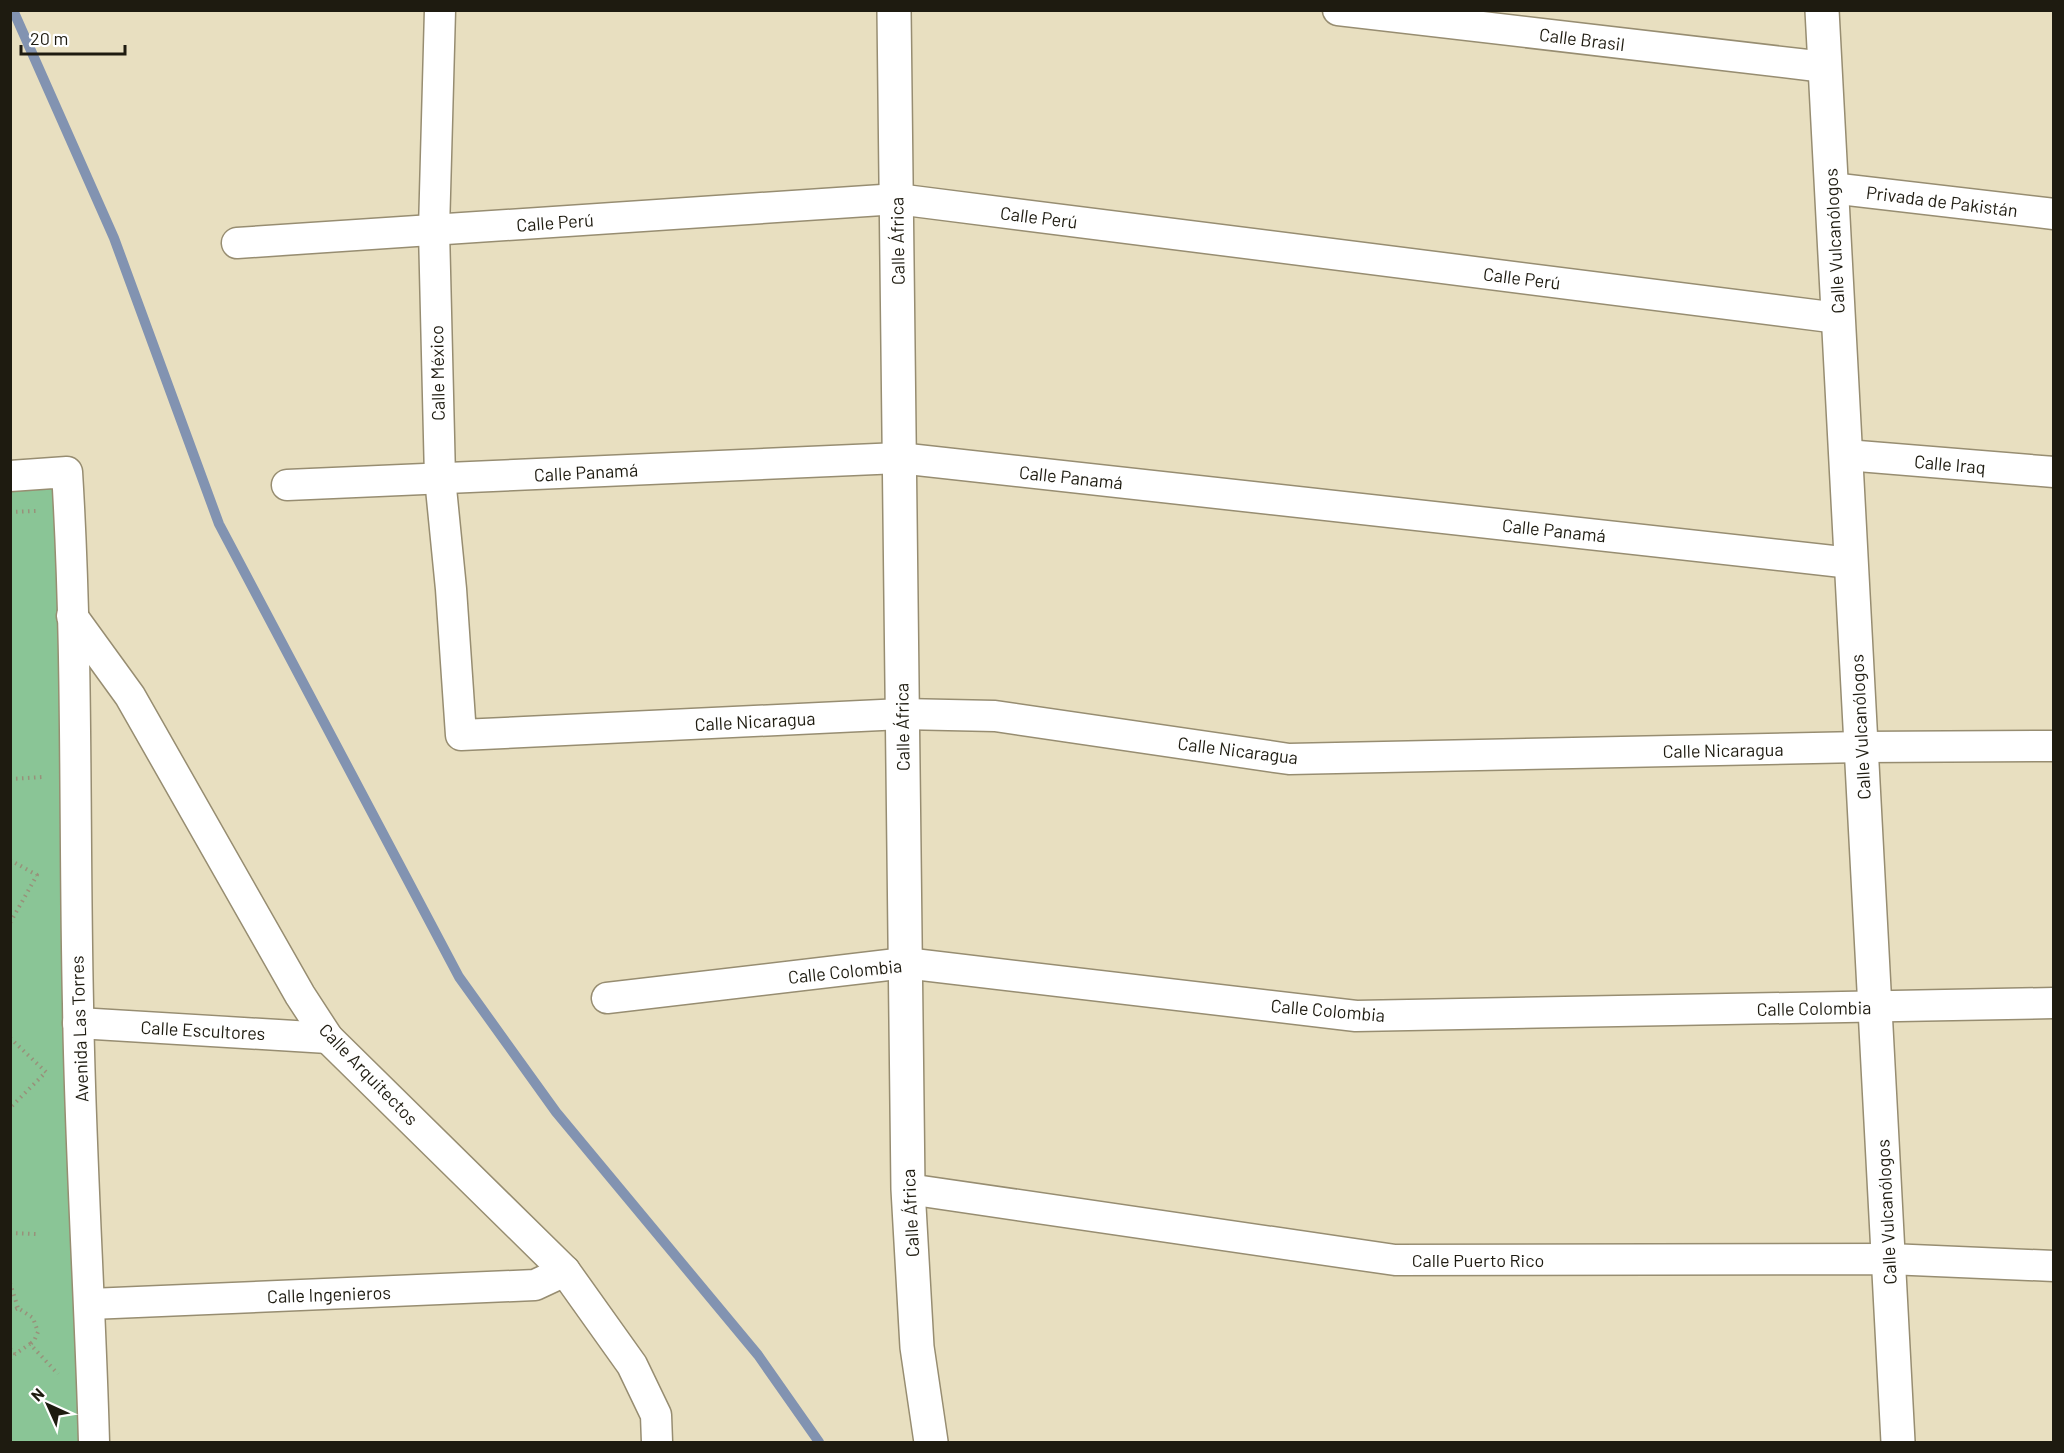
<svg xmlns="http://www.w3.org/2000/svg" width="2064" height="1453" font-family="Barlow,sans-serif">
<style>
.green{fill:#8ac596}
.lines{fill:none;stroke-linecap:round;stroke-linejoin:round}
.stream{stroke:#8293b1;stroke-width:10}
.street-casing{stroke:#978d71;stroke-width:33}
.secondary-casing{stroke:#978d71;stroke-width:36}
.path{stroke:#98917a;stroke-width:4;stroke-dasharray:1.5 4.5;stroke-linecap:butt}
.street{stroke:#fff;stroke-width:30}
.secondary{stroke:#fff;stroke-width:33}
.labels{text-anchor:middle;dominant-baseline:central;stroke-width:5;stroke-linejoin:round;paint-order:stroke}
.street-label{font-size:18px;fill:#1e1b10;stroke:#fff}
</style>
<rect width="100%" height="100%" fill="#e8dfc0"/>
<path class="green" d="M56,483L86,1442H11L10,488Z"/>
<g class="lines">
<path class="stream" d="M13,10L114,238L219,524L459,977L556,1112L758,1355L819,1442"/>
<defs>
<g id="street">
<path d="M440,10L434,230L440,478L451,589L461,735L902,714L995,716L1289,759L1861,747L2054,746"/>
<path d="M1338,10L1825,67"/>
<path d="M1831,188L2054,214"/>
<path d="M237,243L897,199L1838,318"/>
<path d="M1846,455L2054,472"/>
<path d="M10,476L67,472C78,649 74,827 78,1004C80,1150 90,1296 94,1442"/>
<path d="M287,485L899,458L1851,563"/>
<path d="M72,616L130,696L300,995L328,1038L565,1271L632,1365L656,1415L657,1442"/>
<path d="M607,998L905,963L1356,1016L2054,1003"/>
<path d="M78,1023L328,1038"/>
<path d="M908,1189L1395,1260L1889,1259L2054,1266"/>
<path d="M90,1304L535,1285L565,1271"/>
</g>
<g id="secondary">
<path d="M894,10L908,1189L917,1347L931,1442"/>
<path d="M1822,10L1898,1442"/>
</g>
</defs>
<use href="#street" class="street-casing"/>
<use href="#secondary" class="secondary-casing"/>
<g class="path">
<path d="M10,512L37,511"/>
<path d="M10,779L43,777"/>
<path d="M10,860L37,875L10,923"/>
<path d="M10,1038L46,1072L10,1108"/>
<path d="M10,1233L37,1234"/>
<path d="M10,1283L18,1308"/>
<path d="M10,1312L18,1308L33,1318L38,1332L34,1341L30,1344"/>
<path d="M10,1349L15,1354"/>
<path d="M10,1359L15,1354L30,1344L58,1374"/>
</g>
<use href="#street" class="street"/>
<use href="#secondary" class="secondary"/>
</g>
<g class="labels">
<g class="street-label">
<text transform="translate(1582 39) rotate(7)">Calle Brasil</text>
<text transform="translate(1942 201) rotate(7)">Privada de Pakistán</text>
<text transform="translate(1039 217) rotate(7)">Calle Perú</text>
<text transform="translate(555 222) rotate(-4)">Calle Perú</text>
<text transform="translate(897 241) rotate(-91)">Calle África</text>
<text transform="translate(1834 241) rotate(-93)">Calle Vulcanólogos</text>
<text transform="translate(1522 278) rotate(7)">Calle Perú</text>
<text transform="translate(437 373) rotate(-91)">Calle México</text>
<text transform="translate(1950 464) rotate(5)">Calle Iraq</text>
<text transform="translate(586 472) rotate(-3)">Calle Panamá</text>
<text transform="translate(1071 477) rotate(6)">Calle Panamá</text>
<text transform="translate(1554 530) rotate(6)">Calle Panamá</text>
<text transform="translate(755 721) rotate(-3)">Calle Nicaragua</text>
<text transform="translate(902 727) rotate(-91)">Calle África</text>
<text transform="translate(1860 727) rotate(-93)">Calle Vulcanólogos</text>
<text transform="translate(1238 750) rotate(7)">Calle Nicaragua</text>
<text transform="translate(1723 750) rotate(-1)">Calle Nicaragua</text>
<text transform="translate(845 971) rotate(-6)">Calle Colombia</text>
<text transform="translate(1814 1008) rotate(-1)">Calle Colombia</text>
<text transform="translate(1328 1010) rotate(5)">Calle Colombia</text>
<text transform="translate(79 1029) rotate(-92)">Avenida Las Torres</text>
<text transform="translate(203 1030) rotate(3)">Calle Escultores</text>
<text transform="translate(369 1074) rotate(46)">Calle Arquitectos</text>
<text transform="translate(1886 1212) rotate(-93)">Calle Vulcanólogos</text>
<text transform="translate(910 1213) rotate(-93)">Calle África</text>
<text x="1478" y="1260">Calle Puerto Rico</text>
<text transform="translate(329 1294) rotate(-2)">Calle Ingenieros</text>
</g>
</g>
<rect width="2064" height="1453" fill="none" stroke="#1e1b10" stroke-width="24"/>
<g transform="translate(48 1405) rotate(315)" stroke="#ffffff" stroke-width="4.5" paint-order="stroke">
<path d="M0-4.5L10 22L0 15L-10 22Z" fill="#1e1b10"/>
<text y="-9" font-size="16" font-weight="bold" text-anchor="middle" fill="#1e1b10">N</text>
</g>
<path d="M21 45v9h104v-9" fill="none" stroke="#1e1b10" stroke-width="3"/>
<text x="30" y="45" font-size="18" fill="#1e1b10" stroke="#ffffff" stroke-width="4.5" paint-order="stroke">20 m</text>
</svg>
